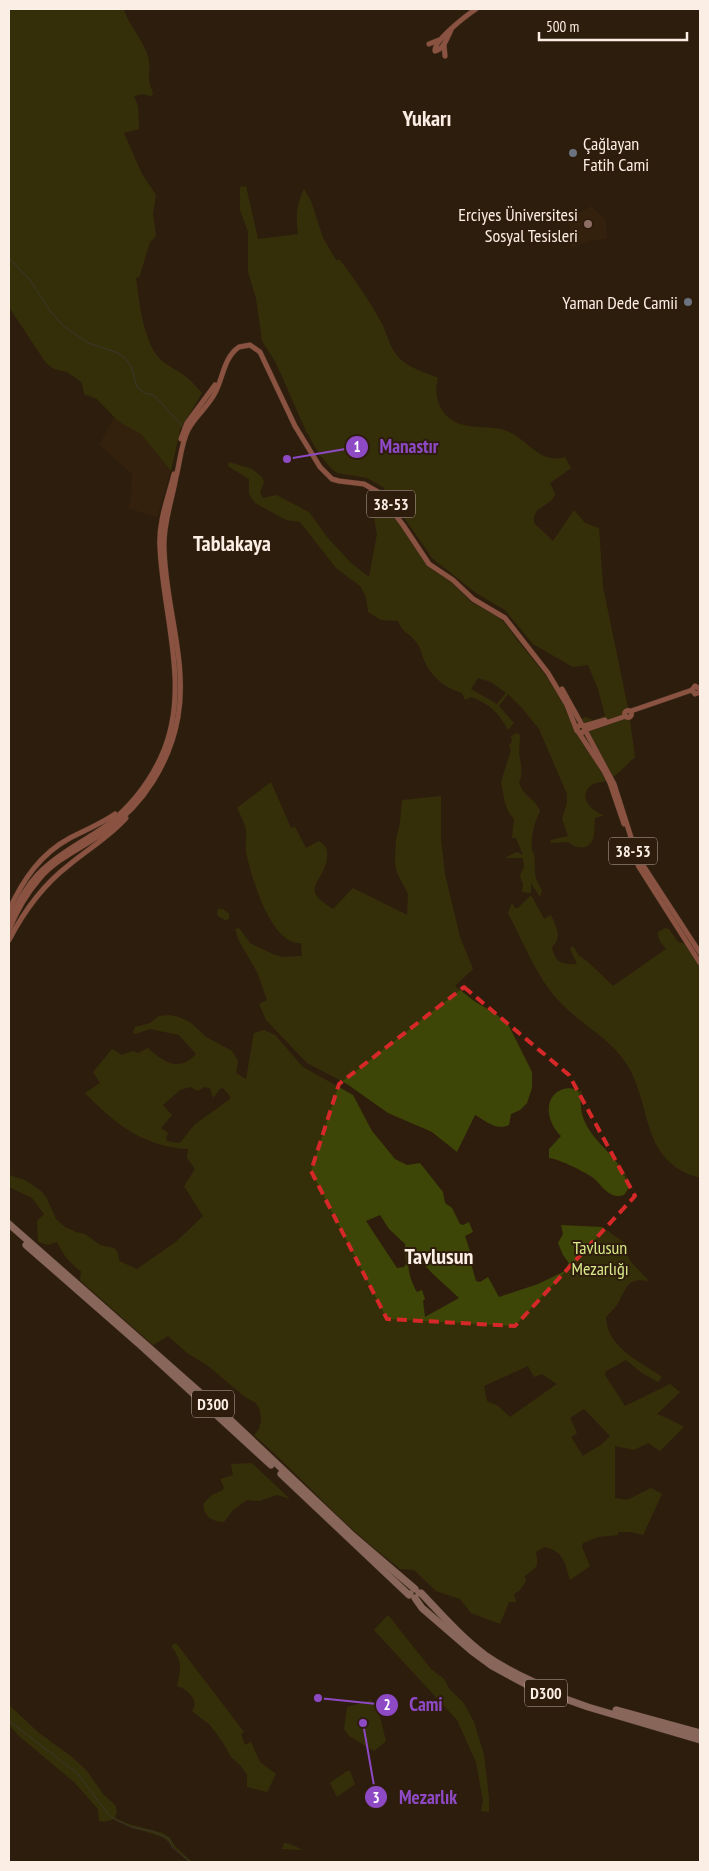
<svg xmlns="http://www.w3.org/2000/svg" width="709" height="1871" font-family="'PT Sans Narrow',sans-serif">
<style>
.built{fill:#3a240f}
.green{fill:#3d4606;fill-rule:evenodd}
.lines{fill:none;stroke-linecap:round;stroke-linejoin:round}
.stream{stroke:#4b5357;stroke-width:1}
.major-casing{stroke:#4b3a2b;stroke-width:6}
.highway-casing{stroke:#4b3a2b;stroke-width:8}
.major{stroke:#fa927f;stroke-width:5}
.highway{stroke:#f5c2b8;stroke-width:7}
.marked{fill:none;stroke:#d62828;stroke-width:4;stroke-dasharray:10 6;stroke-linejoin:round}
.worship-dot{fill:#6b7280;stroke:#2e1d0d;stroke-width:2}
.education-dot{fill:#8d6e63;stroke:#2e1d0d;stroke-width:2}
.labels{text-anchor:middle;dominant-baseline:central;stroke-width:4;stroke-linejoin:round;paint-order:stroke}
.shield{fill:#2e1d0d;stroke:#beafa4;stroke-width:1}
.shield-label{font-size:16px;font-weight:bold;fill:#fbeee4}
.poi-label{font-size:18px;fill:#fbeee4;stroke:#2e1d0d;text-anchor:end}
.park-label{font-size:18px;fill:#d8e989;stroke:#2e1d0d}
.district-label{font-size:22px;font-weight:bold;fill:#fbeee4;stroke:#2e1d0d}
.leader{fill:none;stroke:#8e49c5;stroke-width:2}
.callout-dot{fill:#8e49c5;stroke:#2e1d0d;stroke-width:2}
.mark-label{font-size:15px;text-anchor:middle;font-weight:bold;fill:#fff}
.callout-label{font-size:19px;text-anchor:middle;font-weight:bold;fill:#8e49c5;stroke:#2e1d0d;stroke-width:4;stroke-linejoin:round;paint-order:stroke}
</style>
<rect width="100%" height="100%" fill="#2e1d0d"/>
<g class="built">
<path d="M591,206L606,220L607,239L589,241L572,248V236L568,220Z"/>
<path d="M114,417L141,434L171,471L157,518L128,508L130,501L132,474L99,445Z"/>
</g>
<g class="green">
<path d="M9,9H124C126,20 141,38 146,51C151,64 149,67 149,79C149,84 152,89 153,94L151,96L143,94L134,96L138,106L139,129L124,133L142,174L156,195L153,214L156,236L150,242L139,278L136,277C139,301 143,345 163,362C170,367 179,371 186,377C192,381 197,388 202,393L180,430L171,471L141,434L118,421L97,399L84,394L82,383L76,378L67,372L54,369L46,363L9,307Z"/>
<path d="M246,186L258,239L298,234C296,217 296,205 304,189L311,201L323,238L336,260H340C355,280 369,300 381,322C388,335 389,348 400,359C410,368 426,373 438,378C432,399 442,420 464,425C479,429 494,425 509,432C529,441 541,465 565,457L571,468L550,483L555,494C551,508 532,504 534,523L553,541L574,510L585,523L599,528L603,587L629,713L635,757C627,764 618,775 608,780C604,782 598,782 593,784C576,795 591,812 604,815L595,818C594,824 595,833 593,839C589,851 575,848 568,842L550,843L551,840L568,836L562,819L567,803V794L539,729L522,708L508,694L499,706L514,723L508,730C500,714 489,703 471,697L465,700L462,693C445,688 431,677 424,660C421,654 421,647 416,642C410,633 402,633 398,621L381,620L368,612L366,597L360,586L336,568L300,522L286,520L255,503L249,494V479L228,466L229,462L252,469L262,477L264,482L260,493L263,498L276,495L309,512L327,537L351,563L369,577L377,534L373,512L374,493L389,509L427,565L452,583L471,602L497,616L505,623L518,641L554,686L578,722L585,717L593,720L605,716L598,689L588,665L573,667L533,644L505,610L476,593L432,558L383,487L367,478L337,473L330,467L319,454L306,431L276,363L262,341L256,298L248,272V232L240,210V187ZM478,678L491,682L506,693L497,704L471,689Z"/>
<path d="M517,733L520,735C520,741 519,746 519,752C520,762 524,773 519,782C523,797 535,798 540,811C533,826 531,835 532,852L534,853C536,870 532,875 542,890L540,897L531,883V893L522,892L523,884L520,876L524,867L523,858H504L517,852L523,855L516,838H512L514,819L509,813L505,803L501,782L511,750L509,745L512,742L511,736Z"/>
<path d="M271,782L291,828L295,827L306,848L319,841L326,847C332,869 311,883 315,893C318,900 327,905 333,909L353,888L407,915L408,894L397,873L395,864L396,839L400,823L402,800L441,796V839L445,874L460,937L473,969L455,986L474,1001L496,1014L508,1024L532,1072V1088L527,1103L520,1110L511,1114L509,1125C496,1131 486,1121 475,1115L457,1152L432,1132L388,1113L347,1084L307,1063L266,1020L259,1004L267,1000L257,972L239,941L235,929L239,928L250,943L275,955L283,957L302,956L301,943C271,946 251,876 246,852C245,845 247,836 246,829C244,822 240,814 237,808Z"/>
<path d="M531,895L544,919L551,915C556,927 563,936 552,947C555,963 562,965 577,964L570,949L573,946L579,956L587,961L613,986L666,949C662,944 657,939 658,932L665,928L669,929L678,942L686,944L700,966V1178C640,1161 653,1109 628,1066C611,1038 581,1025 559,1001C536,976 524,943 508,913L512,903L515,908H518Z"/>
<path d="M218,909H223L229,914V919L225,920L218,916L217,913Z"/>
<path d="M169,1015L179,1017L190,1022L206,1037L232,1051L238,1061L236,1073L246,1079L254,1033L264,1030L275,1035L303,1067L353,1095L372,1131L395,1159L407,1165L420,1163L443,1192L445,1203L452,1208L460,1224L463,1225L469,1222L473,1232L465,1236L472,1257L470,1260L476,1281L480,1282L488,1277L499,1297L538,1284L567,1270V1266L569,1263L563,1255L558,1243L563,1234L561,1225L602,1227L625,1243L627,1244L624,1250L631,1262L649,1281C626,1277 627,1288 617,1305C614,1309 609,1313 606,1317C607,1348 640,1361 662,1377L658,1382L642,1373L626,1360L606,1371L605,1375L625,1406L670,1384L680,1392L657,1414L669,1419L684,1427L660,1451L648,1443L634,1450L615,1446V1498L627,1500L651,1488L662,1494L643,1535L631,1532H618V1535L598,1537L583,1543L582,1547L590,1566L570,1580C565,1563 564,1551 544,1547L536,1552C539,1568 537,1566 525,1576L526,1581L519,1591L514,1594L516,1602H509L500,1624L471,1613L460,1599L436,1591L414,1570L400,1569L393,1563C342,1525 301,1476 254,1435L259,1429L261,1421L260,1410L256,1403L245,1397L207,1365L187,1353L168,1336L153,1345L80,1280L81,1271C71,1265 62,1253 57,1242L48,1245L38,1242L37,1221L44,1214L32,1198L9,1187V1175L25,1180L41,1191L46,1197L56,1219L65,1227L76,1232L85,1234L100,1245L114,1248L118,1253L119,1261L137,1269L177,1241L203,1216L184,1186L195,1169L187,1158L188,1149C144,1147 115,1124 85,1093L100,1083L93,1072L112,1049L122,1055L133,1051L138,1053L148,1048C163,1062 179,1073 196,1054L179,1035L150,1029L135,1034L133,1032L135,1027L150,1023L159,1016ZM190,1087L198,1091L204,1087L210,1088L213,1098L220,1089L223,1088L230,1096V1099L194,1125L181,1142L178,1143L167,1141L166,1138L168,1133L161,1128L172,1115L163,1105L180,1090ZM380,1215L389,1229L405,1244L406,1264L404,1267L397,1268L366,1221ZM410,1250L433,1274L459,1298L425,1317L423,1301L425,1299L422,1290L417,1292C410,1281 405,1262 410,1250ZM528,1366L534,1377L542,1374L557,1384L510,1417L498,1406L487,1401L484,1386ZM584,1409L610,1436L602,1444L583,1456L571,1437L577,1433L570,1418Z"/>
<path d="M569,1088L582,1091C572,1137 623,1152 630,1186L624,1195C608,1200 602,1184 592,1177C583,1171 559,1159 549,1158V1149L561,1136C545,1121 542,1091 569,1088Z"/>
<path d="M252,1463L290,1499L277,1495L259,1501L247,1500L233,1510L224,1522C213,1522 202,1516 204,1503L212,1495L223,1490L224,1488L220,1479L233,1475L231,1464Z"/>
<path d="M388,1615L431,1669L444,1679L450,1690L463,1702L474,1722L484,1755L489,1797V1812L481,1811L483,1801L476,1762L457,1720L374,1630Z"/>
<path d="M176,1643L244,1732L241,1734L245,1745L251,1742L260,1762L276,1774L267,1792L247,1787V1775L241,1766L231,1757L224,1744L210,1725L192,1711L195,1705C194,1695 186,1689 177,1686C181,1668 183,1661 171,1646Z"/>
<path d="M371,1700L380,1717L386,1741L374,1751L349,1736L344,1729L347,1707Z"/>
<path d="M9,1705L39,1733L72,1757L87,1771L103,1794L115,1805L117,1811L115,1818L129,1824L163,1833L170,1838L175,1846L192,1862H189L163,1837L130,1827L114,1819L104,1822L99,1821L98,1809L74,1782L19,1736L9,1725Z"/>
<path d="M347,1771H350L355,1784L337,1797L330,1783Z"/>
<path d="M284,1843L290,1844L303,1850L282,1849Z"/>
</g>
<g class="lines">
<g class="stream">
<path d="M9,258L30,280L51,312L61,324L88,343L118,353L125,358L131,366L137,387L144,393L154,395L184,428"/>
<path d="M9,1721L77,1773L109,1815L116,1820L134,1828L152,1831L169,1839L172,1847L190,1862"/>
</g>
<defs>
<g id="major">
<path d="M451,30C447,38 444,49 435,51C433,41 467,15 476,9"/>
<path d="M429,44L439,40"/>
<path d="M444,45L445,56"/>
<path d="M181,439L187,423L215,385"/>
<path d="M562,689L582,725"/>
<path d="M692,690L695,694L700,692"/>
<circle cx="628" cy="714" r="3.5"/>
<path d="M631,711L692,690L695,686L700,689"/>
<path d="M626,716L585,730L614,784L637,856L700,953"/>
<path d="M584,726L605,720"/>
<path d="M579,733L604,771L610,783L624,824"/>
<path d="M634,856L639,867L700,963"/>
<path d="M9,910C23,880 40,854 70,838C85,830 101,824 115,814"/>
<path d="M9,920C19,900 30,879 48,865C66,849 88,839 107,825C130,807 149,783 161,757C192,690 163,617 160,548C158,523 168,498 174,474"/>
<path d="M9,930C16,912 27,893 40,878C58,857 85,847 107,830C144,804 170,762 178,717C188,660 164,602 164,544C164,521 172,500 176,477C180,462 181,444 188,430C195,416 208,407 215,393C223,378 224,357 239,347L250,345L260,352L295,426L320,467L332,479L339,481L364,484L378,492L403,525L429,564L453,580L473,599L505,618L548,673L567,705L577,731L582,733L585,729L584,726L580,725L577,728"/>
<path d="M9,940C24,911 43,885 69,865C88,849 109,837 126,818"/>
</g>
<g id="highway">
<path d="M9,1224L221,1411L353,1536L415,1589"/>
<path d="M26,1245L138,1343L271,1465"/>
<path d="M281,1474L409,1595L410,1594"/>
<path d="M419,1593H421C442,1615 461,1637 485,1655C508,1671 534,1683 561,1693"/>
<path d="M415,1598L422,1608L473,1652L492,1666L529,1686L588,1707L700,1740"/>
<path d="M616,1710L700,1733"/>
</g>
</defs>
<use href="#major" class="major-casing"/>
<use href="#highway" class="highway-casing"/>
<use href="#major" class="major"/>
<use href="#highway" class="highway"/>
</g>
<path d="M0 0H709V1871H0ZM464,987L569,1075L635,1196L515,1326L387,1319L311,1171L339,1084Z" fill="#2e1d0d" fill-opacity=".55" fill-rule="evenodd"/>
<path class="marked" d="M464,987L569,1075L635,1196L515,1326L387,1319L311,1171L339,1084Z"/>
<g class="worship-dot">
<circle cx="573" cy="153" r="5"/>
<circle cx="688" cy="302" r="5"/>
</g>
<circle class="education-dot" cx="588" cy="224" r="5"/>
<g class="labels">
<g class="shield">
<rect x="367" y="490.5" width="48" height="27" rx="4"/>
<rect x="609" y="837.5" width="48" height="27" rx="4"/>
<rect x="192" y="1390.5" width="42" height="27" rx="4"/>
<rect x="525" y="1679.5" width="42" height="27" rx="4"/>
</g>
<g class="shield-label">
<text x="391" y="504">38-53</text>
<text x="633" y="851">38-53</text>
<text x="213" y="1404">D300</text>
<text x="546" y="1693">D300</text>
</g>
<g class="poi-label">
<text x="583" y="143" text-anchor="start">Çağlayan<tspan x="583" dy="21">Fatih Cami</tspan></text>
<text x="578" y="214">Erciyes Üniversitesi<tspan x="578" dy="21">Sosyal Tesisleri</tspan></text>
<text x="678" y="302">Yaman Dede Camii</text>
</g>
<g class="park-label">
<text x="600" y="1247">Tavlusun<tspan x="600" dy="21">Mezarlığı</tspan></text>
</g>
<g class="district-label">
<text x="427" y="118">Yukarı</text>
<text x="232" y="543">Tablakaya</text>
<text x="439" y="1256">Tavlusun</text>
</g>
</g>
<path class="leader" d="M287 459L357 447M318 1698L387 1705M363 1723L376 1797"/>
<g class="callout-dot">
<circle cx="287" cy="459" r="5"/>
<circle cx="318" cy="1698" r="5"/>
<circle cx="363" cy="1723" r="5"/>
<circle cx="357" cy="447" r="12"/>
<circle cx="387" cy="1705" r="12"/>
<circle cx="376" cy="1797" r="12"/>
</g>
<g class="mark-label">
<text x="357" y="452">1</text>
<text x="387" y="1710">2</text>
<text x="376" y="1803">3</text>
</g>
<g class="callout-label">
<text x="409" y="453">Manastır</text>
<text x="426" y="1711">Cami</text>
<text x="428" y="1804">Mezarlık</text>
</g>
<rect width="709" height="1871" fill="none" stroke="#fbeee4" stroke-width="20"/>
<path d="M539 32v8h148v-8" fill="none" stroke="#fbeee4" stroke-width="2.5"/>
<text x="546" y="32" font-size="15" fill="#fbeee4" stroke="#2e1d0d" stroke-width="4" paint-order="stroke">500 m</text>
</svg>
